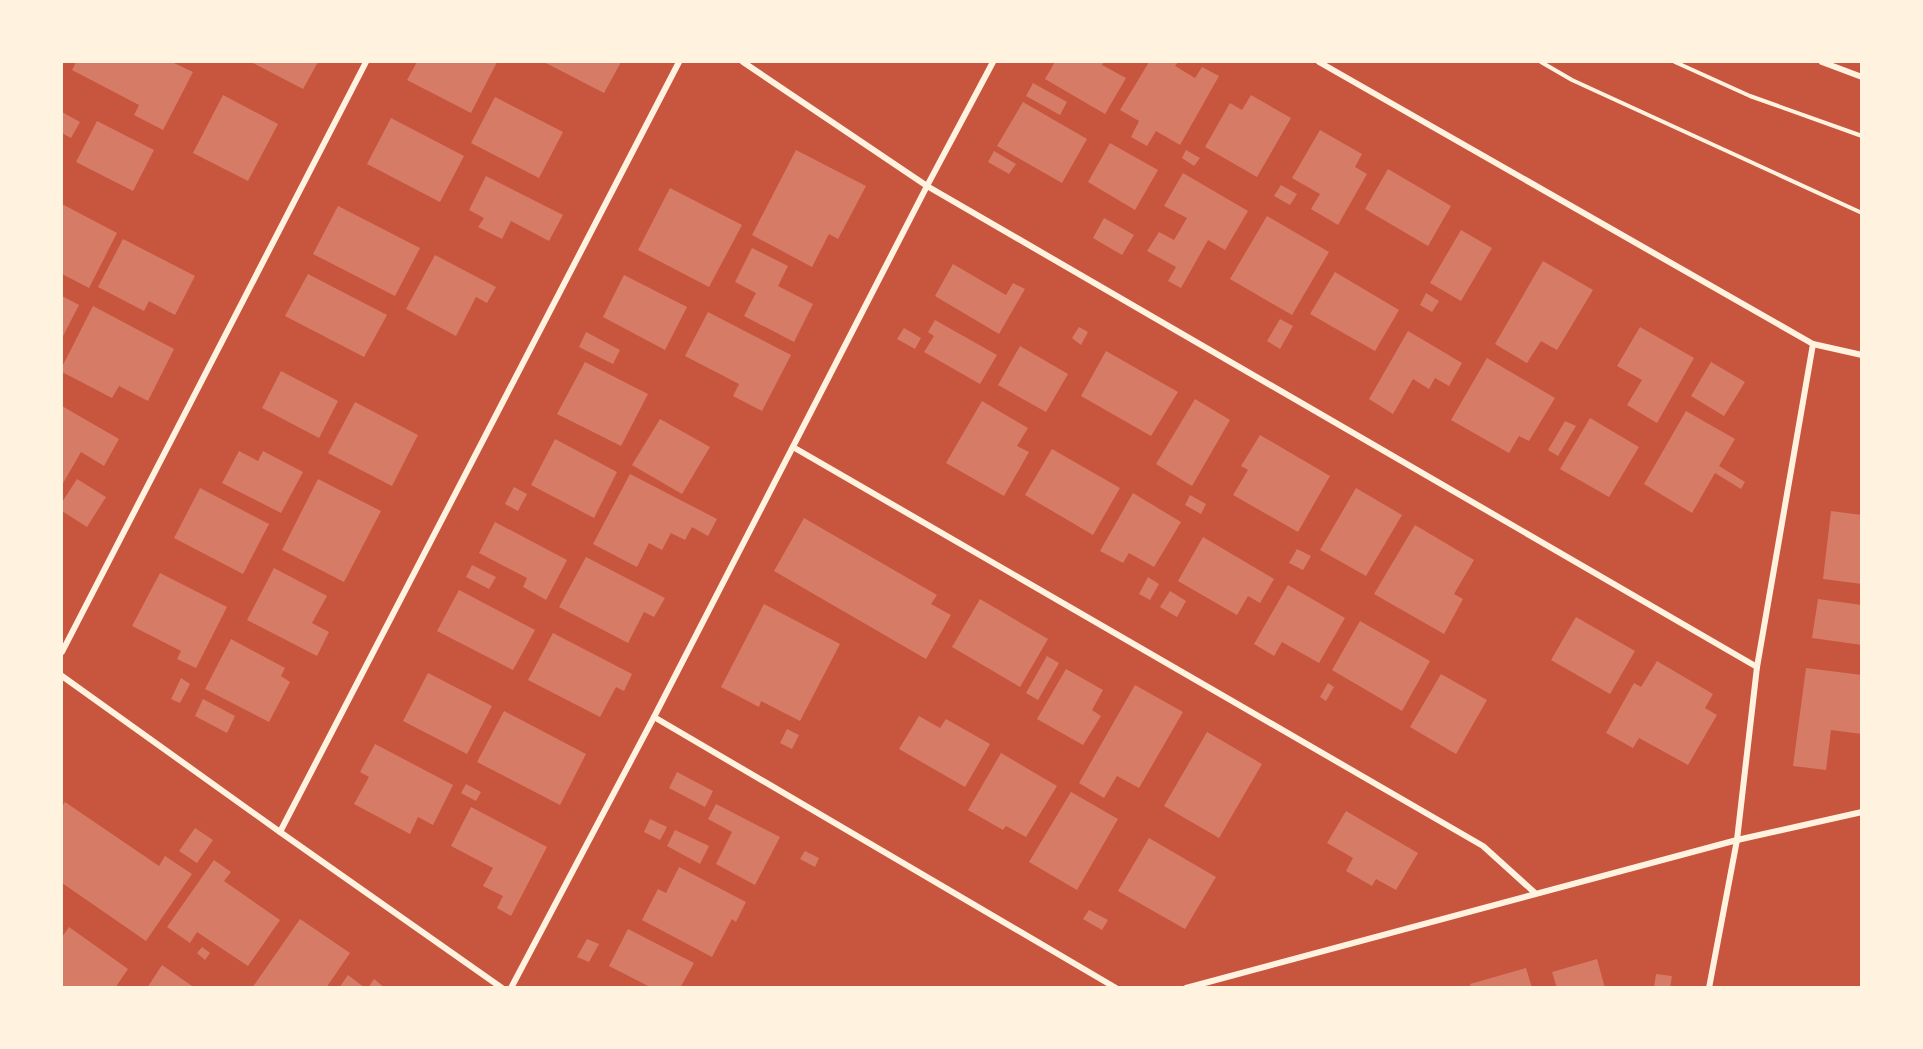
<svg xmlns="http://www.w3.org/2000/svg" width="1923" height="1049" font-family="'DejaVu Sans',sans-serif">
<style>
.building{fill:#d67c66}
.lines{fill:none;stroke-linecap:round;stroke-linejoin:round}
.path{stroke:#fff3e0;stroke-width:4}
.minor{stroke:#fff3e0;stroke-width:6}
</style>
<rect width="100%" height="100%" fill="#c8553d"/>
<g class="building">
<path d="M76,62H172L193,72L163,130L134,115L139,105L72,70Z"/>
<path d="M251,62H318L303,89Z"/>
<path d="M417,62H497L471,113L407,80Z"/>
<path d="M544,62H621L604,93Z"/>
<path d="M1055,62H1104L1102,65L1126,78L1105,114L1045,79Z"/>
<path d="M1149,62H1178L1175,66L1195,78L1202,67L1219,76L1180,145L1156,131L1147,146L1131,137L1139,121L1120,110Z"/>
<path d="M1033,83L1067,102L1060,115L1026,96Z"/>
<path d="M223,95L278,124L248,181L193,153Z"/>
<path d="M1251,95L1291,118L1257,177L1205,147L1230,103L1242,110Z"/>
<path d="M495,97L563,132L539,178L471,143Z"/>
<path d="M1023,102L1087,139L1062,183L997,146Z"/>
<path d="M62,112L80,122L71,138L62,133Z"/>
<path d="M391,118L464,156L440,202L367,164Z"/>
<path d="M97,121L154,150L133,191L76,162Z"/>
<path d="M1320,130L1362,154L1355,167L1367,174L1338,225L1311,209L1320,194L1292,178Z"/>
<path d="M1110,143L1158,170L1135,210L1088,182Z"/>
<path d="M796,150L866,186L838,239L829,234L812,267L752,235Z"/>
<path d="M1186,150L1200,158L1194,166L1182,158Z"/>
<path d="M994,151L1016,164L1009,174L988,162Z"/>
<path d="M1388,169L1451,206L1428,246L1365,209Z"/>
<path d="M1183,173L1248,211L1225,250L1208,240L1181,288L1168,281L1176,267L1147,251L1159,232L1174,240L1187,218L1164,206Z"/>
<path d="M486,176L563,215L549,241L511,221L502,239L478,227L484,218L469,210Z"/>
<path d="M1281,185L1297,194L1290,205L1274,196Z"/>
<path d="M670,188L742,225L709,287L638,250Z"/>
<path d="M62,204L117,233L89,288L62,274Z"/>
<path d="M338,206L420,248L395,296L313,254Z"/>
<path d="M1267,216L1329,252L1292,315L1230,279Z"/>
<path d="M1104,218L1134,235L1122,255L1093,238Z"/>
<path d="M1461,230L1492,248L1461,301L1430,283Z"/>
<path d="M123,239L195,276L175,315L149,301L144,311L98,287Z"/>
<path d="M752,248L788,266L778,286L813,304L794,342L744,316L756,293L735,282Z"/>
<path d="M435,255L496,287L487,303L476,297L456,336L406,309Z"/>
<path d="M1543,261L1593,290L1557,350L1541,341L1527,363L1495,344Z"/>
<path d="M953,264L1006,295L1013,283L1025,289L999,334L935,296Z"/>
<path d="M1335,272L1399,310L1375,351L1310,314Z"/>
<path d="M308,274L387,315L364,357L285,316Z"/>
<path d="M624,275L687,307L665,350L603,317Z"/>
<path d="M1426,293L1439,301L1432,312L1420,305Z"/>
<path d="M62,296L79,305L62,338Z"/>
<path d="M93,306L174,349L148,401L119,386L112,398L62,372V367Z"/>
<path d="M708,312L791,355L762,411L733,396L739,384L685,356Z"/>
<path d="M1280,319L1293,326L1280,349L1267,341Z"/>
<path d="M935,320L997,355L980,384L924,352L934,336L928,332Z"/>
<path d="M1079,327L1088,332L1081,345L1072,338Z"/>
<path d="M1640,327L1694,358L1657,423L1627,405L1642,380L1617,366Z"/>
<path d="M904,328L921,338L915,349L897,339Z"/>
<path d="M1408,331L1462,363L1449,386L1435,378L1429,389L1413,379L1393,414L1369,399Z"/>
<path d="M586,332L620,350L613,364L579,347Z"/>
<path d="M1020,346L1068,374L1046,412L998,385Z"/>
<path d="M1106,351L1178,392L1151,436L1081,396Z"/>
<path d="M1487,358L1555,398L1529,441L1519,436L1509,453L1451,420Z"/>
<path d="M585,362L648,394L621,446L557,414Z"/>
<path d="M1711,362L1745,382L1724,416L1691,396Z"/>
<path d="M281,371L338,401L319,438L262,408Z"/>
<path d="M1195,399L1230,420L1192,486L1156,464Z"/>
<path d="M982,401L1028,428L1017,446L1029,452L1004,496L946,463Z"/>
<path d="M355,402L418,435L392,486L328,453Z"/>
<path d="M62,406L119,439L104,466L81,452L62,485Z"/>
<path d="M1686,411L1735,439L1719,466L1745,482L1741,489L1715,473L1692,513L1644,484Z"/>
<path d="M1590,418L1639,447L1609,497L1560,469Z"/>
<path d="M660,419L710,447L682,494L632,465Z"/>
<path d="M1565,421L1576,426L1558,456L1548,450Z"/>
<path d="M1260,435L1330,476L1298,532L1233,495L1248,470L1241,466Z"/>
<path d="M555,439L617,472L594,518L531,485Z"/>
<path d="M1052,449L1120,488L1093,535L1025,495Z"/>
<path d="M239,451L258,461L263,451L303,472L281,513L222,483Z"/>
<path d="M630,474L717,519L708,536L692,527L685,540L671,533L662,550L649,543L637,567L593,544Z"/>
<path d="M77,479L106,497L87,527L62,511V502Z"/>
<path d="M318,479L381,511L344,582L282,550Z"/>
<path d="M514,487L527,494L518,511L505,504Z"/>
<path d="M200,488L269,524L243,574L174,538Z"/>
<path d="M1356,488L1402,515L1366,576L1320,550Z"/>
<path d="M1133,493L1181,522L1154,567L1129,553L1123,563L1100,551Z"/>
<path d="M1190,495L1206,504L1201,514L1185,505Z"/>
<path d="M1831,511L1862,515V584L1823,579Z"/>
<path d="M804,518L937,595L931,604L951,615L926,659L774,571Z"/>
<path d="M495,522L567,560L546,600L523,587L527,578L479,553Z"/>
<path d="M1415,525L1474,560L1454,594L1463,599L1444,634L1374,594Z"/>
<path d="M1203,537L1274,579L1260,603L1248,596L1237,615L1178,581Z"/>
<path d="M1297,549L1311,556L1303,570L1289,563Z"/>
<path d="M586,557L665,598L654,617L644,612L628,643L559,607Z"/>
<path d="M472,565L496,577L489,589L466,577Z"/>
<path d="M274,568L327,596L312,623L329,632L317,656L247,620Z"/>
<path d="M160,573L227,607L196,668L177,659L181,651L132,626Z"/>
<path d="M1148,577L1159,584L1150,600L1139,594Z"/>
<path d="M1288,585L1345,618L1319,663L1282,642L1274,656L1254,644Z"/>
<path d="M459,590L535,630L513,670L437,631Z"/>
<path d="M1170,591L1186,601L1177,617L1160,607Z"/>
<path d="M980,599L1048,639L1020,687L952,647Z"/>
<path d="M1818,599L1862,605V645L1812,638Z"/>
<path d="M764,604L840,644L800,721L761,701L759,707L721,687Z"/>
<path d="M1576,617L1635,651L1610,694L1551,660Z"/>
<path d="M1360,621L1430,661L1402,711L1332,670Z"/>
<path d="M553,633L632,674L624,691L616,687L600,717L528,680Z"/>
<path d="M231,639L285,668L281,676L290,682L269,722L205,689Z"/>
<path d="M1047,656L1059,663L1038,700L1026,693Z"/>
<path d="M1657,661L1713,694L1705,708L1717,715L1688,765L1639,738L1633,748L1606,733L1634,683L1641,687Z"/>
<path d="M1806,668L1862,675V734L1831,730L1826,770L1793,766Z"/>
<path d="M1066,669L1103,690L1092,710L1101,716L1083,745L1037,719Z"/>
<path d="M428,673L492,706L467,754L403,721Z"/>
<path d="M1441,674L1487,700L1456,754L1410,727Z"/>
<path d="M181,678L190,684L180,703L171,699Z"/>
<path d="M1328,683L1334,687L1326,701L1320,697Z"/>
<path d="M1135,685L1183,712L1139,788L1117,776L1104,798L1079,783Z"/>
<path d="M203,699L235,716L227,733L195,716Z"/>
<path d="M504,711L586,754L560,805L477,762Z"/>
<path d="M919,716L940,728L946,719L990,744L965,787L899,749Z"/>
<path d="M787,729L799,735L792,749L780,743Z"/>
<path d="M1207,732L1262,764L1219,838L1164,806Z"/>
<path d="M375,744L453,785L433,825L418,817L410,834L354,804L369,777L360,772Z"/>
<path d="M1001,753L1057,786L1026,837L1006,826L1003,830L968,810Z"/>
<path d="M677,772L713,791L705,807L669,788Z"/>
<path d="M466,784L481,792L476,801L461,793Z"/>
<path d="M1071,792L1118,819L1077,890L1029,862Z"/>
<path d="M65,802L159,866L165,856L192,874L146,941L62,883V807Z"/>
<path d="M716,804L780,837L755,885L716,864L732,832L708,819Z"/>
<path d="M471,807L547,847L511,916L497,908L503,896L483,886L493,868L451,846Z"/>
<path d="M1346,811L1418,853L1396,890L1376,879L1372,886L1346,871L1353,858L1327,843Z"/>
<path d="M650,819L667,827L660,840L644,832Z"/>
<path d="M195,828L213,840L197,863L179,851Z"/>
<path d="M675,830L709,846L700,864L667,846Z"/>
<path d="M1149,838L1216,877L1185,929L1118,891Z"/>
<path d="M805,851L819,858L815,867L800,859Z"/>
<path d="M214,860L231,872L224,881L280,920L248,966L197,932L190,943L167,927Z"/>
<path d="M679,867L746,902L736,922L732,919L712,957L642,920L658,889L666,893Z"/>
<path d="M1089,910L1108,920L1102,930L1083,919Z"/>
<path d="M300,919L350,953L326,988H252Z"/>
<path d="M69,927L128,969L115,988H62V937Z"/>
<path d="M628,929L694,963L680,988H652L609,966Z"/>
<path d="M587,939L599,944L589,962L577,957Z"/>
<path d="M202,947L210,953L205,960L197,953Z"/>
<path d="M1597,959L1605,988H1557L1552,972Z"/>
<path d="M162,965L195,988H147Z"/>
<path d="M1526,968L1532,988H1471L1470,984Z"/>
<path d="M1656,974L1672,976L1670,988H1654Z"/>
<path d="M348,975L365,988H339Z"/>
<path d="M374,979L385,988H368Z"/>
</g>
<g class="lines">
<g class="path">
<path d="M1541,62L1572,80L1862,213"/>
<path d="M1675,62L1750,96L1862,136"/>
</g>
<g class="minor">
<path d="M743,62L927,186L1757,667"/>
<path d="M1319,62L1813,344L1862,355"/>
<path d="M1822,62L1862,77"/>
<path d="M793,447L1483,846L1535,893"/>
<path d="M62,652L366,62"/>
<path d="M62,676L280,832L502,988"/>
<path d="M654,717L1116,988"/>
<path d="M280,832L679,62"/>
<path d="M511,988L654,717L927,186L993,62"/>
<path d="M1186,988L1737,840L1862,812"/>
<path d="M1709,988L1737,840L1757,667L1813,344"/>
</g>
</g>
<rect width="1923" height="1049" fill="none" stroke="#fff3e0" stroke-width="126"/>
</svg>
